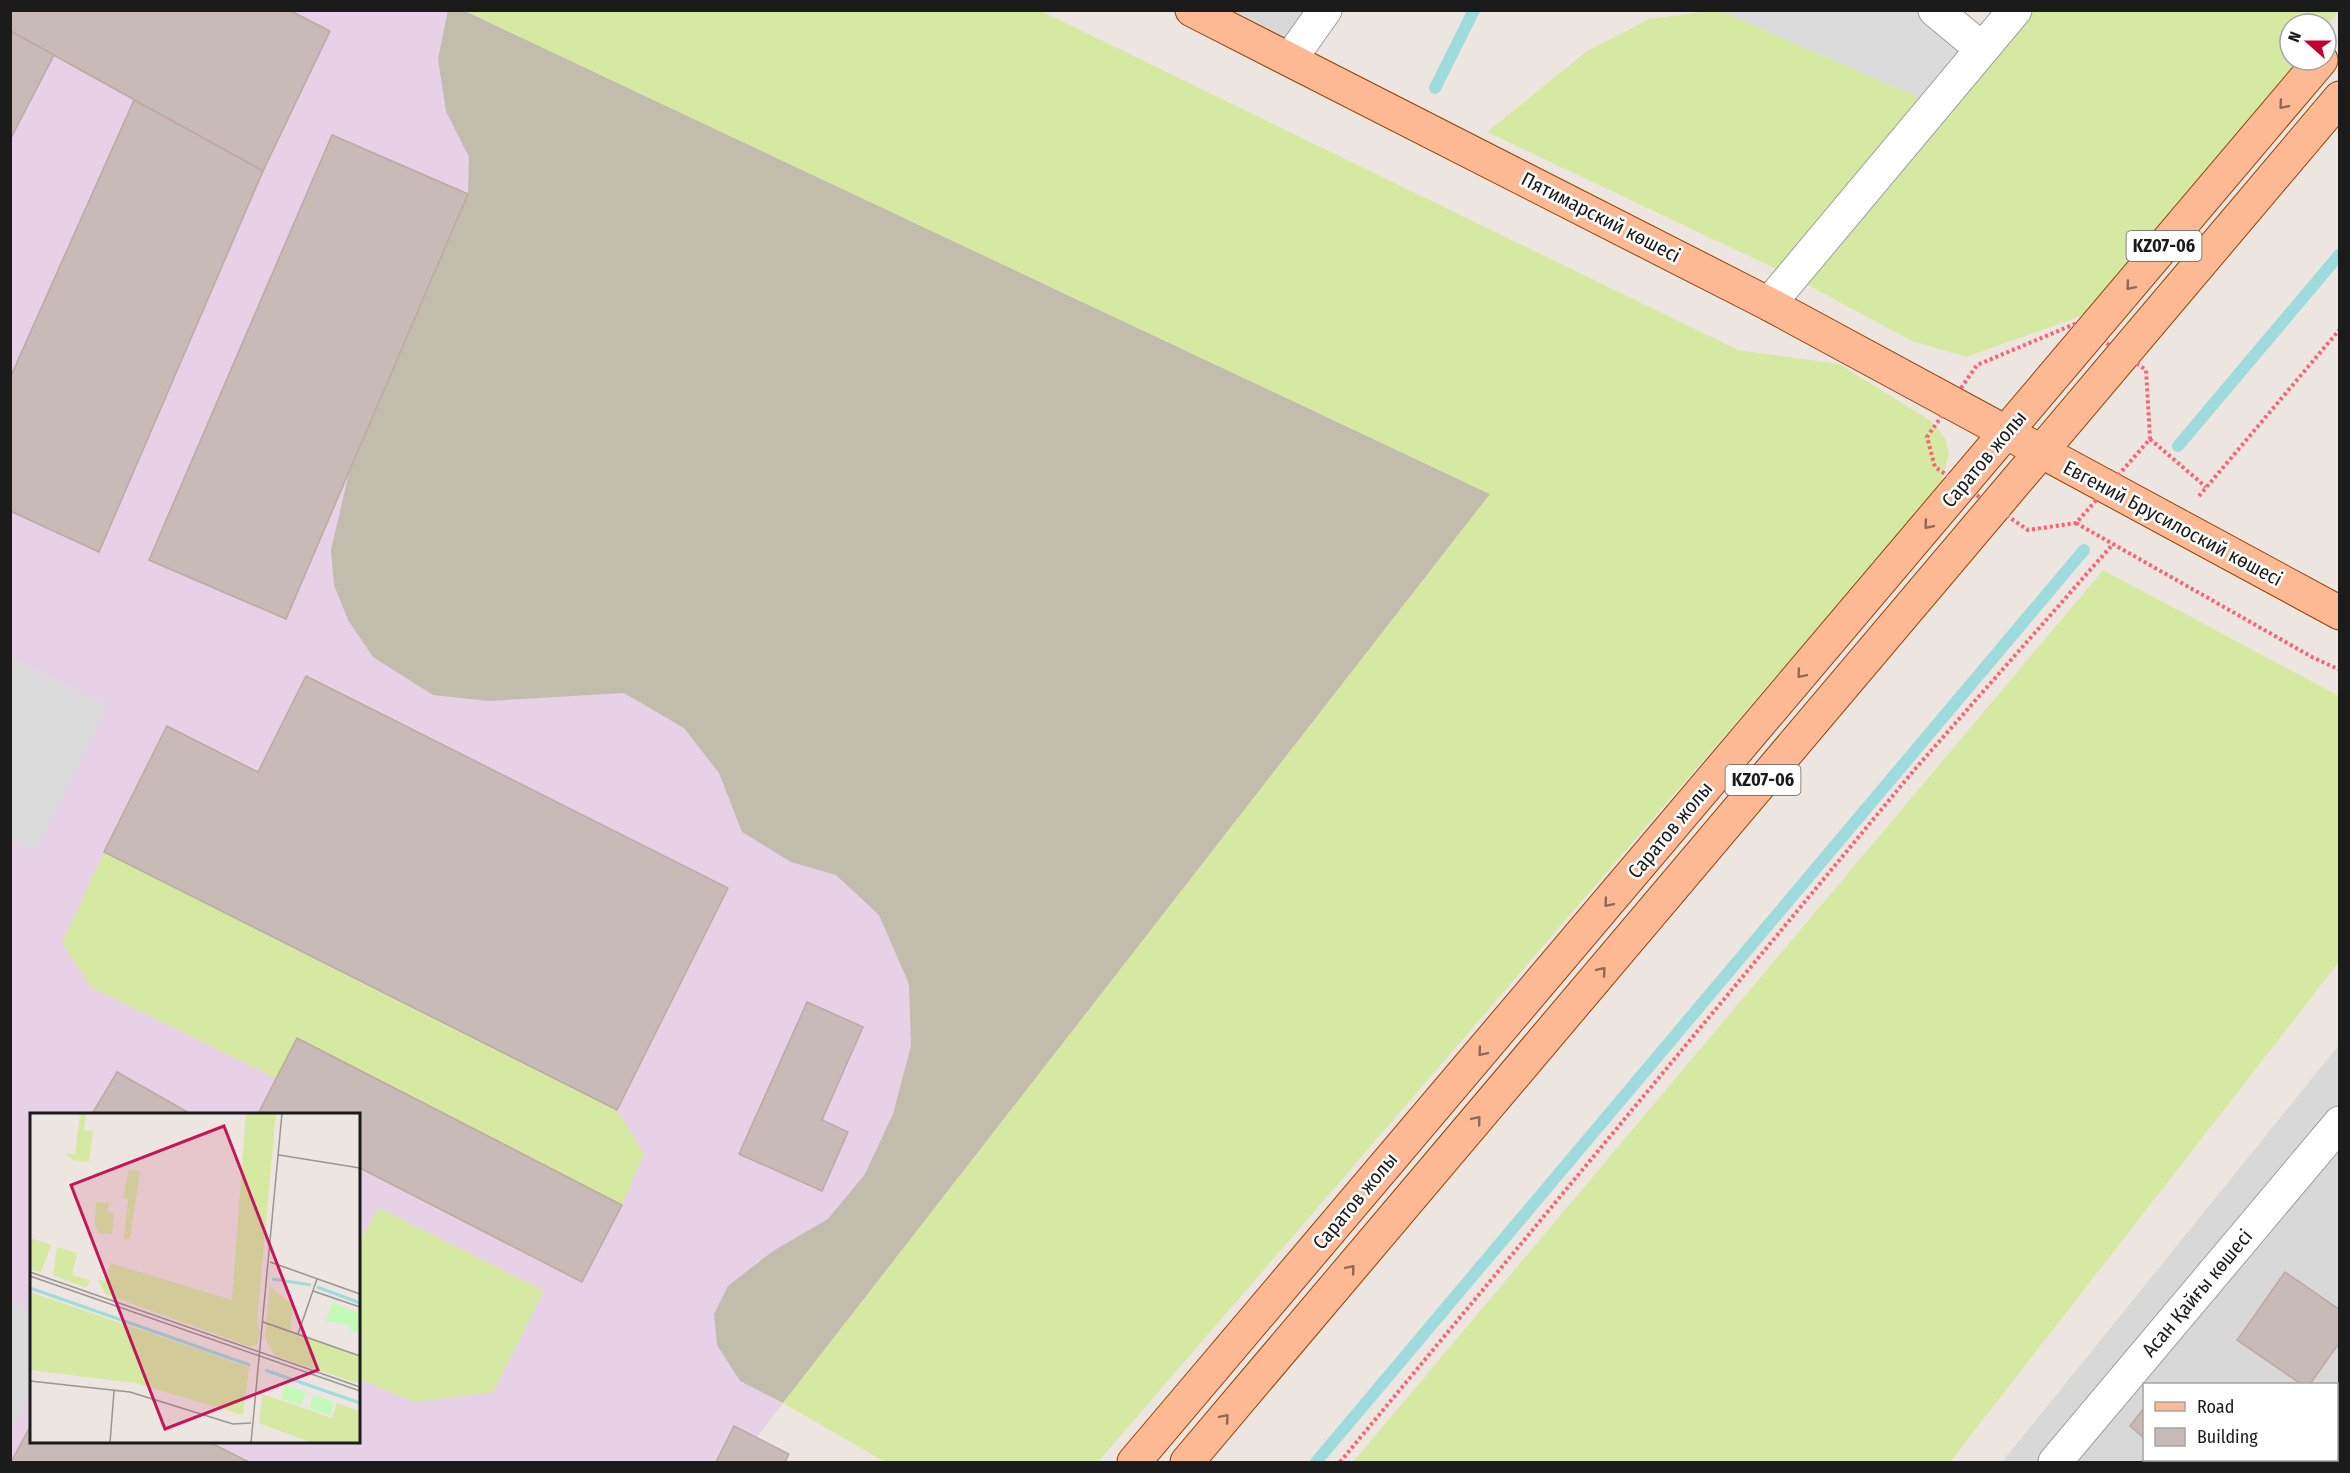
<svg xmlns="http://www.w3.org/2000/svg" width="2350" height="1473" font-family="'Fira Sans Condensed',sans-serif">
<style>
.residential{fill:#d9d8d8;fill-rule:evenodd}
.industrial{fill:#e6d1e6;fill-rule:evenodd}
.construction{fill:#c1bcab}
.grass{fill:#d5e9a3}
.parking{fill:#dbdbdb}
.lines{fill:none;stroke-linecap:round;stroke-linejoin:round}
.stream{stroke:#9edbdc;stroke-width:12}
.building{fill:#c8bab6;stroke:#bea8a2;stroke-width:1.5}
.minor-casing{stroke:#9f9f9f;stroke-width:35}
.major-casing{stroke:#914200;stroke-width:35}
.path{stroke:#fc6173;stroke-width:4;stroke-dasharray:3 3;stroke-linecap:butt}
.minor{stroke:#fff;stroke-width:33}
.major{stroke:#fdb994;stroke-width:33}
.oneway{stroke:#8c6a58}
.labels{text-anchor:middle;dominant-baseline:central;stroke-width:5;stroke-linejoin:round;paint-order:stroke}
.shield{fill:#fff;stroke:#5f5f5f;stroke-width:1.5}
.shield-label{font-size:18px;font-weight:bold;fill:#1b1b1b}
.street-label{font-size:20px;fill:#1b1b1b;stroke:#fff}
.inset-river{fill:none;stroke:#9edbdc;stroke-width:3}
.inset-road{fill:none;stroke:#999591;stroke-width:1.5}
.view{fill:#c2185b;fill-opacity:0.15;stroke:#c2185b;stroke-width:3}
.inset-edge{fill:none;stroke:#1b1b1b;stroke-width:3}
</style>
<rect width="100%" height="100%" fill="#ede6e0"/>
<g class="residential">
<path d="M1192,11H1325L1291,58Z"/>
<path d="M2339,1045V1462H2002ZM2144,1384H2336V1460H2144Z"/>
</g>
<path class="industrial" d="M10,11H465L1490,494L756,1438L734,1427L716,1462H11ZM32,1114H358V1442H32Z"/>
<path class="construction" d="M448,10L465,11L1490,494L783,1403L740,1381L717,1345L714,1314L728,1286L773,1251L828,1219L865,1174L893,1114L911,1046L909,984L879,915L836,875L791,862L742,832L719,773L684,728L624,693L489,701L433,695L373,657L348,620L334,585L331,550L349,473L468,194L469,157L446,111L438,59Z"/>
<g class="grass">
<path d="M465,11H1041L1738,350L1839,364L1931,421L1945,438L1949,453L1941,485L1098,1462H885L783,1403L1490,494Z"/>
<path d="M1710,11H1721L1936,105L2015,11H2339L2326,26L2290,24V60H2298L2090,313L1966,357L1912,341L1791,276L1487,132L1587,51L1649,19Z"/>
<path d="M2103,570L2339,696V962L1950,1462H1353Z"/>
<path d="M104,852L617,1110L644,1154L622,1205L298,1038L276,1078L91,987L62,943Z"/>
<path d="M379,1208L544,1291L493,1392L415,1402L359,1379V1242Z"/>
</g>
<g class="parking">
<path d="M1721,11H1935L1982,49L1936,105Z"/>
<path d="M10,657L108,705L35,852L11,840Z"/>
<path d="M10,1302L32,1313L31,1391L11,1431Z"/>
</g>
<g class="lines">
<g class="stream">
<path d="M1435,88L1474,10"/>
<path d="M2178,446L2340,254"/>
<path d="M1316,1462L2084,550"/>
</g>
</g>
<g class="building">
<path d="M10,10H289L330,31L263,171L10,31Z"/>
<path d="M10,31L54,55L10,140Z"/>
<path d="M134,100L263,171L99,552L10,511V378Z"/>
<path d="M332,135L468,194L286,619L149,560Z"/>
<path d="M306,676L728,888L617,1110L104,852L167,726L258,772Z"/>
<path d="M807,1002L863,1027L822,1120L848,1132L822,1191L739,1154Z"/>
<path d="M297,1038L622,1205L582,1282L358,1167V1114H258Z"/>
<path d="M117,1072L191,1114H92Z"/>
<path d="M2285,1272L2340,1310V1342L2310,1384H2301L2237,1340Z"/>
<path d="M2144,1408V1438L2130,1426Z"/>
<path d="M32,1423V1442H209L249,1462H11Z"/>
<path d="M734,1426L789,1454L785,1462H716Z"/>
</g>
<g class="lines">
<defs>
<g id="minor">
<path d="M1935,10L1982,49"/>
<path d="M1291,58L1325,10"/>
<path d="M1769,304L2015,10"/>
<path d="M2055,1462L2340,1123"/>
</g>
<g id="major">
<path d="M1192,10L1769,304L2340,613"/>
<path d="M1134,1462L2321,60"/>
<path d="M1187,1462L2340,98"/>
</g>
</defs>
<use href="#minor" class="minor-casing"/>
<use href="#major" class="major-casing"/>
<g class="path">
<path d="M2077,323L2146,370L2150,439L2076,523L2028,530L1935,467L1927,437L1977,365Z"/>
<path d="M2150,439L2206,487"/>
<path d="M2199,496L2340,329"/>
<path d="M2076,523L2312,657L2340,670"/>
<path d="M1340,1462L1915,769L2113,544"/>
</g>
<use href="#minor" class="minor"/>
<use href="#major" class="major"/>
</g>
<defs><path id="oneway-chevron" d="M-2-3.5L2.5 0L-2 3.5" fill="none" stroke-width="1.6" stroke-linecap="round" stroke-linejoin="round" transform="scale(1.5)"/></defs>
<g class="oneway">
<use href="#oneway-chevron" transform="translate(2283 105) rotate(130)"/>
<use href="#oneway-chevron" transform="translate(2130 286) rotate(130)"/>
<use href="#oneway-chevron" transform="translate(1928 525) rotate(130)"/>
<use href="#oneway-chevron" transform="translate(1801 674) rotate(130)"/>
<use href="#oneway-chevron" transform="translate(1608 903) rotate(130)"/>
<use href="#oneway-chevron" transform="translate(1602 971) rotate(-50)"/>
<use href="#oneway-chevron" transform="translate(1482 1052) rotate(130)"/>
<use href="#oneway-chevron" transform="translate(1477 1120) rotate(-50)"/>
<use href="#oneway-chevron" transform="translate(1351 1269) rotate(-50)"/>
<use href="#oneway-chevron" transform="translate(1225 1418) rotate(-50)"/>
</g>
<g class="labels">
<g class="shield">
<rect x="2126.5" y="231" width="75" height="30" rx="4.5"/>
<rect x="1725.5" y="765" width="75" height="30" rx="4.5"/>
</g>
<g class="shield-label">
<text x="2164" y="246">KZ07-06</text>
<text x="1763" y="780">KZ07-06</text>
</g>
<g class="street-label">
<text transform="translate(1601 217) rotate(27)">Пятимарский көшесі</text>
<text transform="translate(1984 459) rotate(-50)">Саратов жолы</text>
<text transform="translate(2173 523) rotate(28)">Евгений Брусилоский көшесі</text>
<text transform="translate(1670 830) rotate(-50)">Саратов жолы</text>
<text transform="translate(1355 1201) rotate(-50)">Саратов жолы</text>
<text transform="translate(2197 1293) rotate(-50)">Асан Қайғы көшесі</text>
</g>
</g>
<g transform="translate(30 1113)">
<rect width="330" height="330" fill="#ede6e0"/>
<path d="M50,0H56L54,17L63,18L59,49L42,47L35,40L45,41ZM216,0H246L227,208L230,219L228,231L221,234L75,181L68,167L77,168L80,150L202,187ZM99,57L110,58L100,126H94L98,86L93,85ZM66,89L79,90L78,99L84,101L82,121L69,120L65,112ZM0,125L21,132L11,159L0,157ZM27,134L47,140L42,162L60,167L56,175L23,162ZM240,173L262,192L261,218L330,243V271L245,243L235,225ZM0,179L219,254L213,302L105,270L0,257ZM232,281L302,305L307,290L330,298V330H283L229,310Z" fill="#d5e9a3"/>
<path d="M302,190L330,200L328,220L318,216L319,212L296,208ZM255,272L276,279L271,292L251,285ZM284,282L304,289L300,302L279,295Z" fill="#c2faba"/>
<path class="inset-river" d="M242,166L281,172M287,174L330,190M0,175L220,252M235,257L330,290"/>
<path class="inset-road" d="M249,42L330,55M240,149L330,181M0,159L330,274M0,163L330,278M283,178L330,194M233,209L330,243M268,221L287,166M0,268L100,279L203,311L221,310M80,330L84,278M221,330L252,0"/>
<path class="view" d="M194,13L288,257L135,316L41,72Z"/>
<rect width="330" height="330" class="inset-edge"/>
</g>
<rect width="2350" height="1473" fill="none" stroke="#1b1b1b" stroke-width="24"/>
<rect x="2143" y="1383" width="195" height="78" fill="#ffffff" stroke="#a4a4a4" stroke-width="1.5"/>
<rect x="2155" y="1402" width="30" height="9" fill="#fdb994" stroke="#a4a4a4" stroke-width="1.5"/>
<text x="2197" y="1413" font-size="18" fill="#1b1b1b">Road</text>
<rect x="2155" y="1428" width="30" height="18" fill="#c8bab6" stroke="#a4a4a4" stroke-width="1.5"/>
<text x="2197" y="1443" font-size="18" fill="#1b1b1b">Building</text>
<g transform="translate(2308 42) rotate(291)"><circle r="28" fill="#ffffff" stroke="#a4a4a4" stroke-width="1.5"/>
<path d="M0-4.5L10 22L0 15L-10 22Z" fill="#c5002b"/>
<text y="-9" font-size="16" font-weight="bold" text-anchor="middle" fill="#1b1b1b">N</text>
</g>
</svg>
